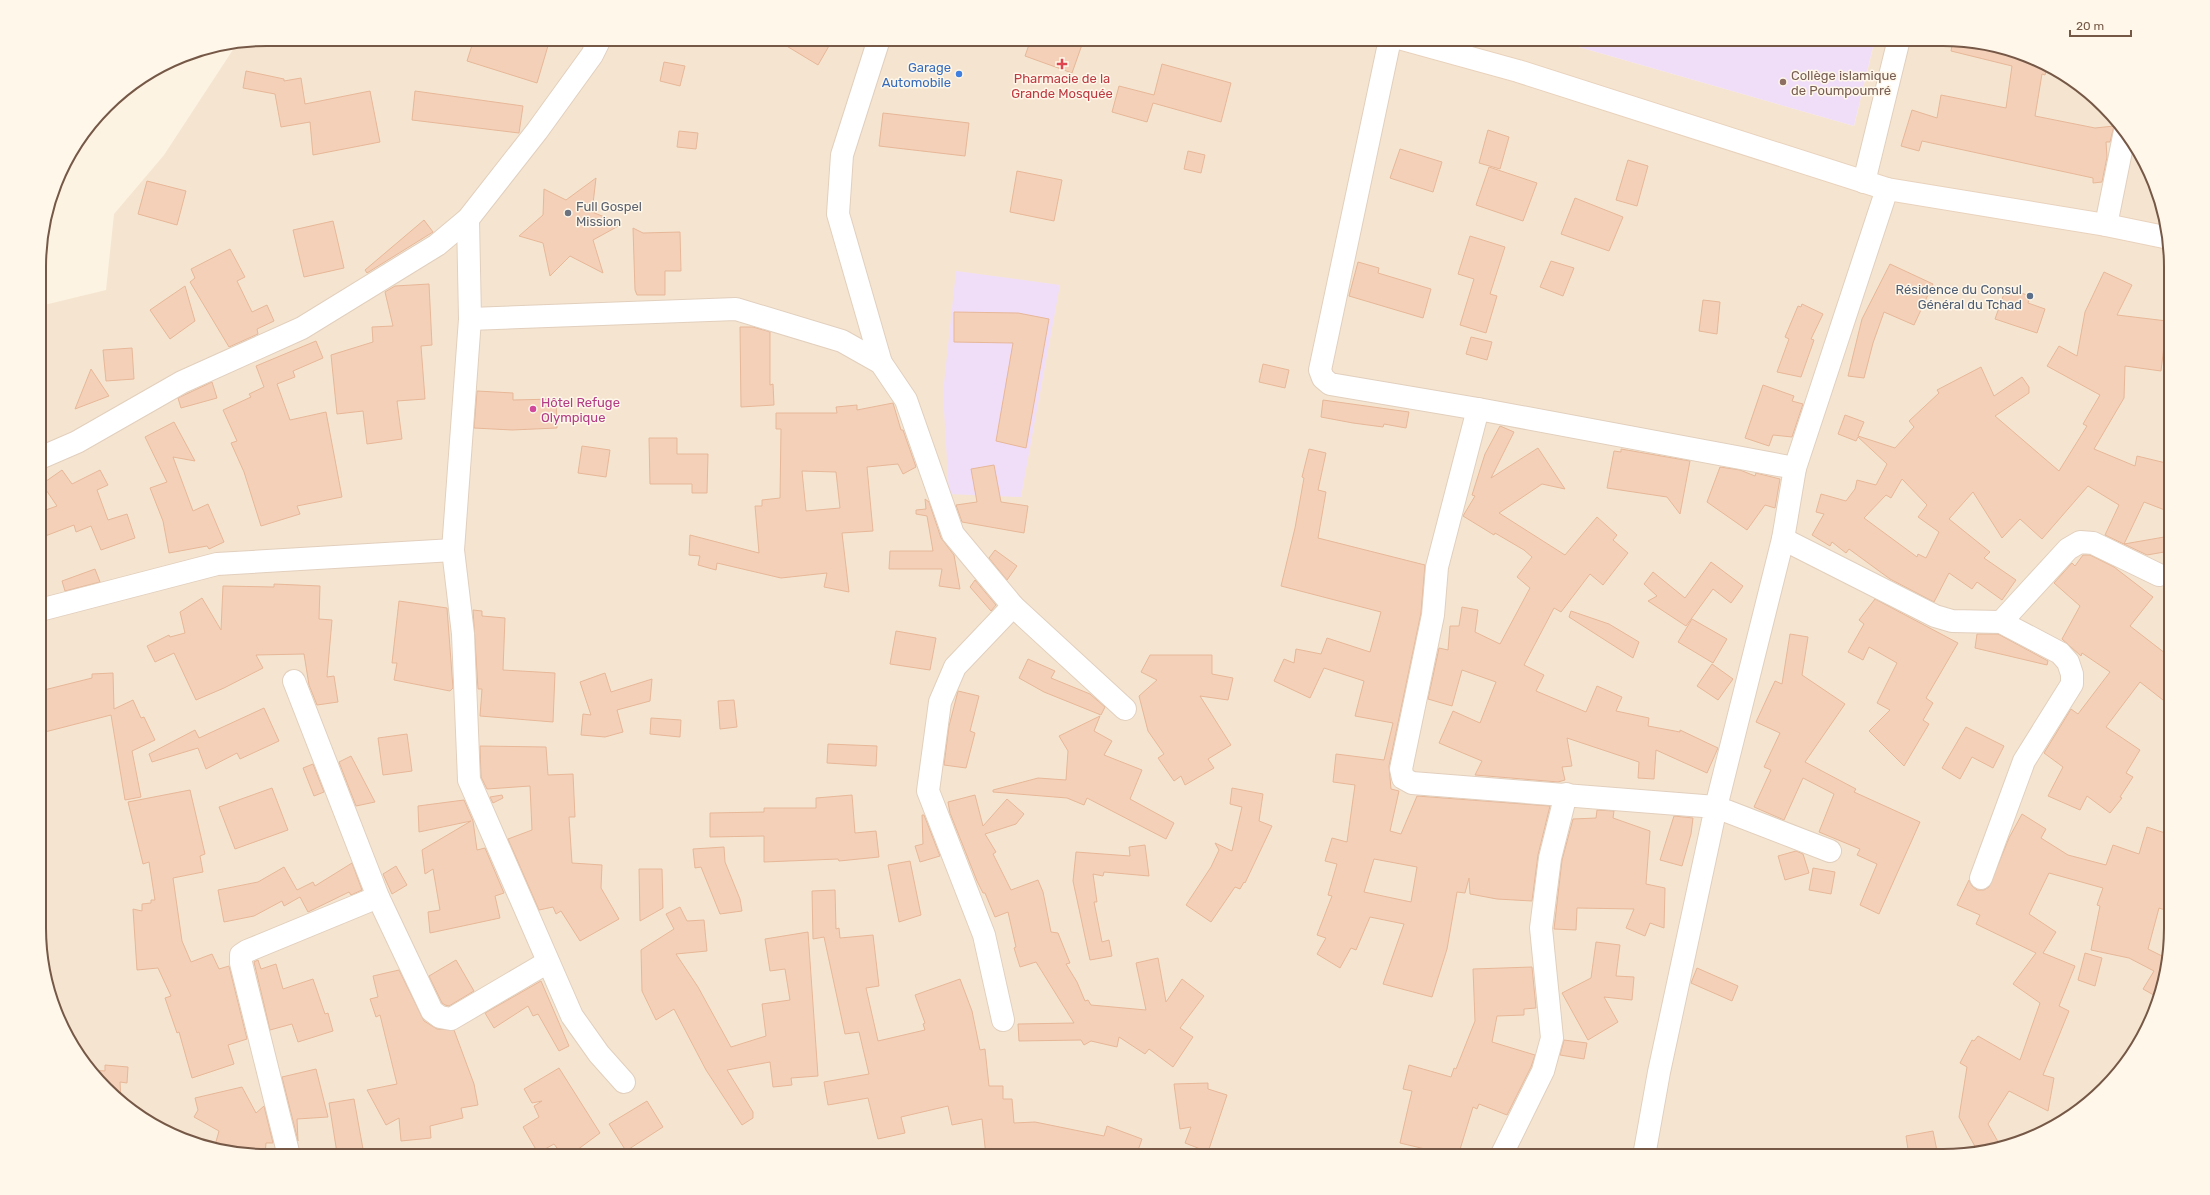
<svg xmlns="http://www.w3.org/2000/svg" width="2210" height="1195" font-family="Rubik,sans-serif">
<style>
.residential{fill:#f5e5d0}
.education{fill:#f0def9}
.building{fill:#f4d0b8;stroke:#e7b798;fill-rule:evenodd}
.lines{fill:none;stroke-linecap:round;stroke-linejoin:round}
.street-casing{stroke:#e2cfbd;stroke-width:24}
.secondary-casing{stroke:#e9d2bd;stroke-width:24}
.street{stroke:#fff;stroke-width:22}
.secondary{stroke:#fff;stroke-width:22}
.health-dot{fill:#e0444e;stroke:#fff7e9;stroke-width:1.5}
.shop-dot{fill:#3f7fe0;stroke:#fff7e9;stroke-width:1.5}
.education-dot{fill:#8d6e63;stroke:#fff7e9;stroke-width:1.5}
.worship-dot{fill:#6b7280;stroke:#fff7e9;stroke-width:1.5}
.service-dot{fill:#5c6f8a;stroke:#fff7e9;stroke-width:1.5}
.hotel-dot{fill:#d1479c;stroke:#fff7e9;stroke-width:1.5}
.labels{text-anchor:middle;dominant-baseline:central;stroke-width:3;stroke-linejoin:round;paint-order:stroke}
.shop-label{font-size:13px;fill:#366cbe;stroke:#fff7e9;text-anchor:end}
.education-label{font-size:13px;fill:#785e54;stroke:#fff7e9;text-anchor:start}
.health-label{font-size:13px;fill:#be3a42;stroke:#fff7e9}
.worship-label{font-size:13px;fill:#5b616d;stroke:#fff7e9;text-anchor:start}
.service-label{font-size:13px;fill:#4e5e75;stroke:#fff7e9;text-anchor:end}
.hotel-label{font-size:13px;fill:#b23c85;stroke:#fff7e9;text-anchor:start}
.rim{fill:none;stroke:#765847;stroke-width:2}
</style>
<rect width="100%" height="100%" fill="#fdf3e2"/>
<path class="residential" d="M267,39H1551L1854,126L1875,39H1943L2002,47L2044,63L2093,95L2133,140L2159,193L2169,237L2171,929L2163,987L2147,1029L2114,1079L2070,1118L2016,1144L1958,1156H267L208,1148L166,1132L116,1099L77,1055L56,1015L41,958L40,306L106,290L114,214L164,155L236,45Z"/>
<g class="education">
<path d="M1551,39H1875L1854,126Z"/>
<path d="M956,271L1060,285L1021,497L949,494L943,393Z"/>
</g>
<g class="building">
<path d="M474,39H550L537,83L467,61Z"/>
<path d="M775,39H833L818,65Z"/>
<path d="M1031,39H1084L1072,73L1025,56Z"/>
<path d="M1953,40L2002,47L2048,65L2045,75L2042,74L2035,116L2095,128L2114,126L2110,142H2106L2107,157L2102,182L2093,183V178L1922,141L1919,151L1901,146L1912,110L1937,118L1941,95L2006,108L2012,66L1951,51Z"/>
<path d="M664,62L685,66L680,86L660,81Z"/>
<path d="M1162,64L1231,83L1221,122L1153,103L1147,122L1112,112L1119,86L1154,95Z"/>
<path d="M246,71L284,79V81L301,78L305,104L370,91L380,142L313,155L310,122L281,127L275,94L243,88Z"/>
<path d="M415,91L523,106L519,133L412,120Z"/>
<path d="M883,113L969,123L965,156L879,146Z"/>
<path d="M1488,130L1509,137L1500,169L1479,163Z"/>
<path d="M679,131L698,133L696,149L677,147Z"/>
<path d="M1400,149L1442,162L1433,192L1390,178Z"/>
<path d="M1188,151L1205,155L1201,173L1184,169Z"/>
<path d="M1628,160L1648,166L1637,206L1616,200Z"/>
<path d="M1489,167L1537,183L1523,221L1476,205Z"/>
<path d="M1017,171L1062,180L1054,221L1010,212Z"/>
<path d="M596,178L592,212L622,224L593,240L603,273L570,256L550,276L543,243L519,236L543,215L544,189L566,200Z"/>
<path d="M147,181L186,191L177,225L138,214Z"/>
<path d="M1575,198L1623,217L1609,251L1561,234Z"/>
<path d="M424,220L433,232L367,273L365,270Z"/>
<path d="M333,221L344,268L304,277L293,230Z"/>
<path d="M633,228L643,233L680,232L681,271H665V295H637L635,290Z"/>
<path d="M1470,236L1505,247L1490,294L1497,296L1486,333L1460,325L1474,279L1458,274Z"/>
<path d="M230,249L245,277L237,281L252,312L267,305L274,321L257,329L258,334L229,347L190,282L195,278L191,269Z"/>
<path d="M1551,261L1574,268L1563,296L1540,287Z"/>
<path d="M1358,262L1379,268L1378,273L1431,289L1423,318L1349,296Z"/>
<path d="M1890,264L1933,284L1914,325L1884,312L1873,343L1864,378L1848,376L1862,319Z"/>
<path d="M2104,272L2132,285L2117,315L2167,321L2161,371L2125,366L2124,398L2094,449L2135,466L2137,456L2170,464V512L2144,502L2124,544L2170,536V551L2147,555L2105,535L2119,505L2088,486L2042,539L2020,519L2002,538L1973,492L1949,519L1990,552L1984,558L2016,580L2002,600L1977,582L1972,589L1949,573L1934,602L1890,579L1849,549L1846,553L1832,542L1830,546L1812,535L1824,514L1816,512L1821,494L1846,501L1855,489L1857,480L1876,485L1887,464L1858,437L1856,441L1838,434L1845,415L1864,422L1858,436L1895,448L1914,427L1909,421L1939,393L1937,390L1981,367L1994,396L2022,377L2029,387V393L1995,416L2059,471L2087,426L2083,424L2100,395L2047,366L2059,346L2077,356L2085,312ZM1902,479L1927,505L1918,517L1939,532L1926,558L1918,554L1917,557L1864,518L1886,495L1891,498Z"/>
<path d="M429,284L432,345L421,346L425,399L397,401L402,439L367,444L363,411L337,414L331,355L373,342L372,327L393,326L385,292L395,286Z"/>
<path d="M185,286L195,321L170,339L150,310Z"/>
<path d="M2006,288L2030,296L2028,303L2045,309L2037,333L1995,319Z"/>
<path d="M1703,300L1720,302L1717,334L1699,331Z"/>
<path d="M1802,304L1823,314L1811,339L1814,340L1801,377L1777,372L1789,339L1785,337L1798,306L1801,307Z"/>
<path d="M954,312L1018,313L1049,319L1026,448L996,441L1013,343L954,342Z"/>
<path d="M740,327H753L770,332V385L773,384L774,405L741,407Z"/>
<path d="M1471,337L1492,342L1487,360L1466,354Z"/>
<path d="M316,341L323,358L293,371L295,377L277,384L290,420L326,412L342,497L297,506L300,514L261,526L244,472L231,443L237,441L223,410L251,397L249,394L264,387L256,366Z"/>
<path d="M132,348L134,379L106,381L103,350Z"/>
<path d="M1263,364L1289,370L1285,388L1259,382Z"/>
<path d="M91,369L109,396L75,409Z"/>
<path d="M212,382L217,398L181,408L178,398Z"/>
<path d="M1763,385L1794,396L1792,401L1803,404L1792,437L1773,435L1769,446L1745,438Z"/>
<path d="M477,391L513,393V400L556,399L557,428L512,430L474,428Z"/>
<path d="M1323,400L1409,412L1406,428L1384,424L1383,427L1353,423L1321,417Z"/>
<path d="M893,403L901,430H903L916,467L903,474L898,464L867,467L873,531L842,533L849,592L824,587L827,573L781,578L717,563L716,570L698,565L700,556L689,555L690,535L759,553L755,506H762V500L780,498L781,429H776V413H837L836,407L857,405V410ZM802,471L836,472L840,508L806,511Z"/>
<path d="M174,422L195,461L173,457L193,511L208,504L224,542L209,549L207,546L169,553L163,521L150,488L167,482L145,437Z"/>
<path d="M1500,426L1514,432L1491,478L1538,448L1565,489L1542,484L1499,513L1565,555L1597,517L1617,535L1613,540L1628,553L1603,585L1590,574L1561,612L1554,608L1524,665L1544,675L1536,691L1586,712L1597,686L1622,697L1616,711L1649,718L1648,726L1680,732V730L1718,748L1707,773L1656,750L1654,779L1638,778L1639,762L1567,738L1572,766L1562,767L1565,780L1558,782L1475,775L1482,761L1439,743L1453,711L1480,723L1496,682L1462,670L1452,706L1428,699L1439,648L1448,650L1450,626H1459L1462,607L1478,610L1475,632L1500,644L1530,588L1517,577L1532,557L1524,550L1495,533L1494,535L1463,516L1475,496L1472,495L1485,454Z"/>
<path d="M649,438H677V454H708L707,493H692V484H650Z"/>
<path d="M582,446L610,450L606,477L578,473Z"/>
<path d="M1309,449L1326,453L1318,490L1326,492L1318,538L1425,565L1421,613L1389,766L1391,789L1399,791L1390,831L1401,834L1417,796L1550,806L1538,855L1532,901L1497,899L1470,894L1469,878L1465,893L1457,892L1447,949L1432,997L1383,984L1404,924L1370,917L1356,950L1351,948L1340,968L1317,954L1326,938L1317,935L1332,896L1328,895L1337,864L1325,861L1332,838L1347,842L1355,785L1333,782L1336,754L1384,760L1393,723L1355,716L1364,681L1324,668L1310,698L1274,681L1284,659L1294,663L1296,649L1321,654L1327,638L1370,652L1381,612L1281,586L1295,528L1304,478L1302,477ZM1374,859L1417,867L1411,902L1364,892Z"/>
<path d="M1621,449L1690,461L1680,514L1667,497L1607,488L1614,451L1621,452Z"/>
<path d="M994,465L1001,502L1028,506L1024,533L962,522L956,505L977,502L971,469Z"/>
<path d="M1720,467L1740,470L1755,476L1756,473L1780,479L1775,508L1765,505L1747,530L1707,502Z"/>
<path d="M62,470L72,484L100,470L108,485L97,490L108,520L127,514L135,538L101,550L91,526L76,532L74,525L40,538V512L57,506L42,484Z"/>
<path d="M925,499L929,502L941,538L954,555L960,589L939,586L942,569H889L890,551H933L927,516L916,514V510L926,509Z"/>
<path d="M995,550L1017,566L1007,580L989,558Z"/>
<path d="M2083,555H2090L2114,567L2153,597L2130,626L2170,657V691L2163,700L2140,682L2106,727L2140,750L2126,773L2133,777L2120,797L2122,798L2110,813L2087,796L2080,810L2048,796L2063,767L2044,753L2071,709L2078,714L2110,672L2082,653L2081,656L2062,639L2080,606L2054,583L2072,563L2075,566Z"/>
<path d="M1711,562L1743,586L1731,603L1713,589L1686,626L1648,601L1657,596L1644,584L1653,572L1685,598Z"/>
<path d="M95,569L100,582L65,591L62,581Z"/>
<path d="M975,580L996,605L991,611L970,587Z"/>
<path d="M274,584L320,586L319,619L332,620L327,677L334,676L338,702L317,705L309,685L304,654L256,655L263,668L224,688L196,700L174,653L155,662L147,646L169,635L170,637L185,633L180,612L202,598L221,630L223,586L274,587Z"/>
<path d="M1875,599L1958,643L1926,698L1933,703L1923,720L1929,724L1904,766L1869,731L1890,710L1877,703L1897,663L1869,647L1863,660L1848,652L1864,624L1859,620Z"/>
<path d="M399,601L447,608L453,688L450,691L394,680L397,663H392Z"/>
<path d="M473,610L482,611V616L505,618L503,670L555,673L553,722L480,716L482,689H478Z"/>
<path d="M1571,611L1609,624L1639,642L1633,658L1569,617Z"/>
<path d="M1692,619L1727,639L1713,663L1678,642Z"/>
<path d="M896,631L936,638L930,670L890,664Z"/>
<path d="M1790,634L1808,637L1802,675L1845,704L1805,762L1856,789L1854,792L1920,822L1879,914L1860,905L1877,864L1857,855L1860,849L1819,832L1834,794L1803,778L1784,820L1754,807L1771,770L1764,767L1780,733L1756,722L1775,681L1782,684Z"/>
<path d="M1977,634H1998L2048,661L2047,665L1975,648Z"/>
<path d="M1150,655H1212V674L1233,678L1228,700L1200,696L1231,745L1208,759L1214,768L1185,785L1181,776L1174,781L1158,758L1164,754L1148,731L1139,696L1157,680L1141,672Z"/>
<path d="M1028,659L1055,671L1051,678L1090,694L1105,707L1101,715L1044,692L1019,678Z"/>
<path d="M1712,664L1733,679L1718,700L1697,686Z"/>
<path d="M113,673L114,709L133,700L141,718L144,717L155,740L132,751L141,797L125,800L111,715L41,733L40,691L92,678V674Z"/>
<path d="M605,673L611,692L652,679L650,701L617,710L623,732L605,737L581,735L583,714L591,715L580,682Z"/>
<path d="M958,691L979,696L970,731L975,733L966,768L944,765L949,726Z"/>
<path d="M734,700L737,727L720,729L718,701Z"/>
<path d="M264,708L279,741L240,759L237,753L206,769L198,748L152,762L149,754L195,730L199,738Z"/>
<path d="M1100,716L1094,731L1112,741L1104,755L1142,770L1130,799L1174,823L1166,839L1087,798L1084,805L1067,798L993,792V790L1038,778L1066,780L1068,751L1059,736Z"/>
<path d="M651,718L681,720L680,737L650,734Z"/>
<path d="M1966,727L2004,746L1993,768L1972,757L1960,779L1942,768Z"/>
<path d="M407,734L412,771L383,775L378,738Z"/>
<path d="M828,744L877,746L876,766L827,763Z"/>
<path d="M480,746L546,747L548,775L573,774L575,817H569L572,863L602,865L601,888L619,919L580,941L561,911L556,914L553,907L539,910L508,839L532,830L530,786L487,789L481,777Z"/>
<path d="M351,756L375,802L356,806L339,762Z"/>
<path d="M313,764L324,792L314,796L303,768Z"/>
<path d="M272,788L288,830L235,849L219,807Z"/>
<path d="M1232,788L1263,794L1259,821L1272,826L1245,883L1244,882L1240,889L1235,887L1211,922L1186,905L1211,867L1219,850L1215,843L1232,851L1242,807L1230,804Z"/>
<path d="M190,790L205,854L200,856L203,872L173,878L182,941L191,962L212,954L219,969L229,966L247,1039L228,1045L234,1064L192,1078L179,1032L177,1033L165,998L171,996L158,968L137,970L133,909L142,911V904L151,903V900H155L149,862L143,864L128,802Z"/>
<path d="M502,795L503,798L493,803L490,797Z"/>
<path d="M852,795L855,833L876,831L879,857L839,861L838,859L764,862V836L710,837V813L764,812V808H816V798Z"/>
<path d="M975,795L983,826L1007,799L1024,814L1016,824L985,834L996,852L993,854L1011,890L1038,880L1043,892L1051,932L1058,933L1070,963L1066,964L1077,982L1085,1001L1088,1000L1091,1005L1146,1010L1136,963L1158,958L1166,1002L1182,979L1204,996L1180,1028L1193,1037L1173,1067L1149,1049L1145,1054L1119,1037L1117,1047L1091,1041L1084,1045L1081,1040L1019,1041L1018,1024L1074,1023L1036,962L1020,967L1014,948L1016,947L1008,912L995,917L985,893H983L977,881L950,813L948,802Z"/>
<path d="M464,800L473,821L477,850L485,848L504,893L495,896L500,918L430,933L428,912L440,910L433,869L425,874L422,850L471,821L419,832L418,806Z"/>
<path d="M1597,810L1614,811L1613,818L1650,831L1646,884L1665,888L1664,928L1650,923L1645,936L1626,928L1634,909L1577,908L1576,930L1554,929L1562,860L1573,819L1596,818Z"/>
<path d="M2022,814L2046,829L2041,838L2068,855L2106,865L2113,845L2139,854L2147,827L2171,835V912L2159,908L2148,949L2162,956L2169,945L2163,987L2159,998L2143,989L2154,971L2129,958L2091,950L2100,906L2097,905L2103,888L2049,873L2029,914L2056,932L2043,953L2075,966L2059,1006L2069,1011L2043,1075L2054,1078L2048,1111L2009,1091L1988,1124L2001,1147L1978,1152L1959,1117L1967,1067L1960,1063L1972,1040L1974,1041L1978,1036L2020,1060L2040,1003L2013,984L2036,953L1976,924L1980,915L1957,905L1969,880L1972,886L1977,890H1984L1989,887L2009,838Z"/>
<path d="M922,815H924L940,856L920,862L915,846L923,844Z"/>
<path d="M1674,816L1693,818L1691,834L1682,866L1660,860Z"/>
<path d="M1145,845L1149,876L1104,872L1103,876L1093,874L1097,902H1094L1102,942L1109,940L1112,956L1090,960L1073,881L1076,852L1130,856L1129,847Z"/>
<path d="M724,847L725,862L740,899L742,911L720,914L701,867L695,868L693,849Z"/>
<path d="M1796,851L1803,854L1809,873L1785,880L1778,856Z"/>
<path d="M910,861L921,915L899,922L888,865Z"/>
<path d="M352,863L362,890L351,895L349,892L308,912L300,897L284,906L282,901L254,916L224,922L218,890L258,882L284,867L297,890L313,882L315,886Z"/>
<path d="M396,866L407,885L392,894L383,874Z"/>
<path d="M1813,868L1835,872L1831,894L1809,890Z"/>
<path d="M639,869H662L663,908L640,921Z"/>
<path d="M835,890L836,929L839,928L840,938L873,935L879,986L866,988L878,1041L925,1030L923,1024L925,1023L915,995L960,979L972,1011L980,1050L985,1049L989,1086H1003V1099H1012L1014,1123L1035,1122L1104,1136L1107,1126L1142,1139L1136,1156H986L982,1119L952,1125L948,1106L901,1117L905,1133L878,1139L868,1098L828,1105L824,1082L869,1074L859,1032L845,1034L824,937L813,939L812,891Z"/>
<path d="M680,907L687,921L704,920L707,951L676,954L698,987L731,1047L766,1036L762,1004L790,1000L785,969L770,971L765,939L808,932L818,1076L791,1078L792,1085L773,1087L770,1062L727,1070L753,1112V1118L742,1125L706,1070L674,1009L656,1020L642,991L641,950L674,929L666,914Z"/>
<path d="M1596,942L1620,945L1616,976L1634,977L1632,1000L1604,997L1618,1022L1588,1040L1562,993L1591,978Z"/>
<path d="M2085,953L2102,958L2095,986L2078,980Z"/>
<path d="M258,960L261,969L276,964L283,989L313,979L325,1014L328,1013L333,1031L298,1042L292,1024L270,1030L254,962Z"/>
<path d="M456,960L474,991L449,1006L445,1005L442,1003L429,976Z"/>
<path d="M1532,967L1536,1008L1524,1009V1015L1497,1016L1492,1042L1535,1055L1531,1067L1507,1115L1479,1104L1477,1109L1473,1107L1458,1156H1423L1425,1149L1400,1143L1412,1091L1403,1089L1409,1065L1451,1077L1454,1068L1456,1069L1475,1021L1473,969Z"/>
<path d="M1697,968L1738,986L1732,1001L1691,983Z"/>
<path d="M399,970L424,1021L437,1029L454,1030L474,1084L478,1105L461,1108L463,1118L430,1126L431,1138L401,1141L399,1118L386,1125L367,1090L397,1084L380,1015L376,1017L370,999L378,997L373,976Z"/>
<path d="M541,981L569,1046L559,1051L538,1014L533,1016L528,1006L494,1028L485,1013Z"/>
<path d="M1564,1040L1587,1043L1584,1059L1560,1055Z"/>
<path d="M105,1065L128,1067L127,1083L120,1082L121,1102L91,1070L105,1071Z"/>
<path d="M559,1068L600,1133L569,1156H563L554,1144L538,1153L523,1127L539,1117L534,1106L542,1101L532,1103L524,1089Z"/>
<path d="M316,1069L328,1117L297,1119L298,1141L282,1077Z"/>
<path d="M1208,1083V1089L1227,1095L1208,1152L1185,1143L1191,1127L1180,1129L1174,1084Z"/>
<path d="M242,1087L256,1113L264,1106L273,1143H266L265,1156L214,1149L219,1131L194,1117L198,1110L195,1098Z"/>
<path d="M354,1099L363,1149L337,1153L329,1103Z"/>
<path d="M647,1101L663,1127L626,1151L609,1124Z"/>
<path d="M1933,1131L1938,1156H1909L1906,1136Z"/>
</g>
<g class="lines">
<defs>
<g id="street">
<path d="M879,39L842,155L838,214L881,363"/>
<path d="M1390,39L1320,370L1323,378L1330,384L1478,409"/>
<path d="M1864,182L1899,39"/>
<path d="M468,219L470,319L453,550L463,634L469,780L572,1016L599,1054L624,1082"/>
<path d="M2106,225L2125,131"/>
<path d="M470,319L736,309L842,341L881,363L906,400L953,534L1013,606L1125,709"/>
<path d="M40,458L77,442L182,382L302,328L437,245L468,219L537,131L592,55L600,39"/>
<path d="M1783,539L1935,616L1952,621L2001,622L2060,653L2068,662L2072,674V684L2024,761L1981,878"/>
<path d="M40,610L217,564L453,550"/>
<path d="M2001,622L2068,549L2080,542L2093,543L2159,575"/>
<path d="M294,681L378,897L432,1011L440,1017L451,1019L548,962"/>
<path d="M1830,851L1716,807L1783,539L1795,468L1887,189"/>
<path d="M1003,1020L984,935L928,791L940,702L955,667L1013,606"/>
<path d="M289,1156L241,963V955L247,951L378,897"/>
<path d="M1501,1156L1543,1071L1552,1038L1541,928L1550,858L1566,794"/>
<path d="M1644,1156L1659,1072L1716,807L1412,783L1403,778L1401,769L1433,615L1437,567L1478,409L1795,468"/>
</g>
<path id="secondary" d="M1402,39L1518,71L1887,189L2106,225L2169,238"/>
</defs>
<use href="#street" class="street-casing"/>
<use href="#secondary" class="secondary-casing"/>
<use href="#street" class="street"/>
<use href="#secondary" class="secondary"/>
</g>
<path class="health-dot" d="M1060 58h4v4h4v4h-4v4h-4v-4h-4v-4h4z"/>
<circle class="shop-dot" cx="959" cy="74" r="4"/>
<circle class="education-dot" cx="1783" cy="82" r="4"/>
<circle class="worship-dot" cx="568" cy="213" r="4"/>
<circle class="service-dot" cx="2030" cy="296" r="4"/>
<circle class="hotel-dot" cx="533" cy="409" r="4"/>
<g class="labels">
<g class="shop-label">
<text x="951" y="67">Garage<tspan x="951" dy="15">Automobile</tspan></text>
</g>
<g class="education-label">
<text x="1791" y="75">Collège islamique<tspan x="1791" dy="15">de Poumpoumré</tspan></text>
</g>
<g class="health-label">
<text x="1062" y="78">Pharmacie de la<tspan x="1062" dy="15">Grande Mosquée</tspan></text>
</g>
<g class="worship-label">
<text x="576" y="206">Full Gospel<tspan x="576" dy="15">Mission</tspan></text>
</g>
<g class="service-label">
<text x="2022" y="289">Résidence du Consul<tspan x="2022" dy="15">Général du Tchad</tspan></text>
</g>
<g class="hotel-label">
<text x="541" y="402">Hôtel Refuge<tspan x="541" dy="15">Olympique</tspan></text>
</g>
</g>
<path d="M0 0H2210V1195H0ZM267 46H1943A221 221 0 0 1 2164 267V928A221 221 0 0 1 1943 1149H267A221 221 0 0 1 46 928V267A221 221 0 0 1 267 46Z" fill="#fff7e9" fill-rule="evenodd"/>
<path class="rim" d="M267 46H1943A221 221 0 0 1 2164 267V928A221 221 0 0 1 1943 1149H267A221 221 0 0 1 46 928V267A221 221 0 0 1 267 46Z"/>
<path d="M2070 30v6h61v-6" fill="none" stroke="#765847" stroke-width="2"/>
<text x="2076" y="30" font-size="12" fill="#765847" stroke="#fff7e9" stroke-width="3" paint-order="stroke">20 m</text>
</svg>
